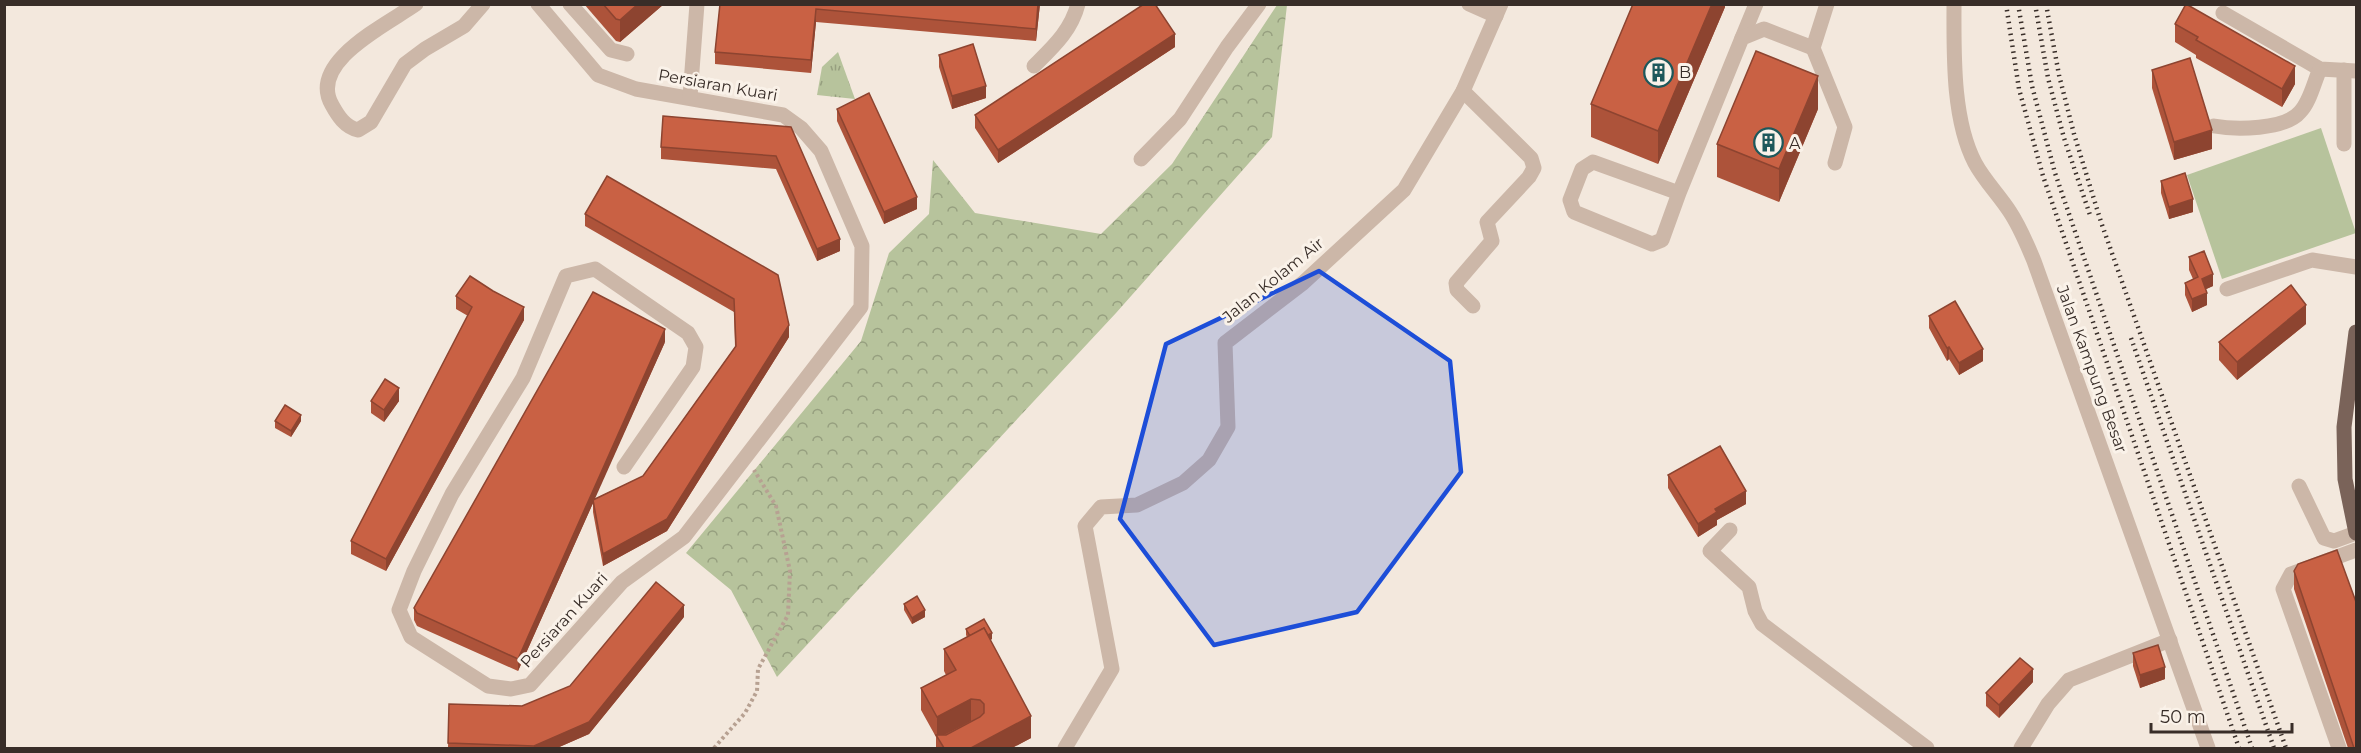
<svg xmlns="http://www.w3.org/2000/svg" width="2361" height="753" font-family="Montserrat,sans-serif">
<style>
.grass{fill:url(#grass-tufts)}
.forest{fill:url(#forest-crowns)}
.garden{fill:#b7c39c}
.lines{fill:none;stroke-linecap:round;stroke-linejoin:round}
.path{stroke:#b7a192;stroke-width:4;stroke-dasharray:3 3;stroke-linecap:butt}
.minor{stroke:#ccb7a8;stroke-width:15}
.major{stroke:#7a6359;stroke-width:15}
.rail{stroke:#382d28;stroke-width:4.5;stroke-dasharray:1.5 4.5;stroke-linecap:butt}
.wall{fill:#ad533a}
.shaded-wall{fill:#8d4430}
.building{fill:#c96144;stroke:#8d4430;stroke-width:1.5}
.marked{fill:#1d4ed8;fill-opacity:0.2;stroke:#1d4ed8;stroke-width:4.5;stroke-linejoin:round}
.labels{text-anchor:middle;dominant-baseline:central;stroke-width:6;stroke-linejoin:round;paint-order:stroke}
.poi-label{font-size:16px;fill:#382d28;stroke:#faf2e9;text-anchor:start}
.street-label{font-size:16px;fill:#382d28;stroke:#faf2e9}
</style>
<defs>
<pattern id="grass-tufts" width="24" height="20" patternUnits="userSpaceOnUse" patternTransform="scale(1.5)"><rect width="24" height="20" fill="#b7c39c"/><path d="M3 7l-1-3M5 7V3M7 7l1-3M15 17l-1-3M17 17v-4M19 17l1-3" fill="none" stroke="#969f7f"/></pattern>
<pattern id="forest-crowns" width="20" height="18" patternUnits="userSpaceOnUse" patternTransform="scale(1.5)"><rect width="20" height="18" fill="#b7c39c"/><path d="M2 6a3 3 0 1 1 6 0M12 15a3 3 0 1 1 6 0" fill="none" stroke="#969f7f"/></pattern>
</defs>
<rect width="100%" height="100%" fill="#f3e8dd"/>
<path class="grass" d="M838,52L855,99L817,95L822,67Z"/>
<path class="forest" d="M1277,5H1287L1272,137L1116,313L777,677L731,590L686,553L861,341L889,253L929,214L933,160L975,213L1101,234L1172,164Z"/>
<path class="garden" d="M2321,128L2356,233L2222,279L2187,175Z"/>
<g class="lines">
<path class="path" d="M714,748L745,713L757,691L758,669L788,615L790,571L776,506L754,470"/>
<g class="minor">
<path d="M416,4C388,24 307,62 332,105C338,116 345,127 358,130L371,122L405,64L425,49L464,26L483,4"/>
<path d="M538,4L598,75L636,89L783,115L801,128L821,151L862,246L861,307L684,537L622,582L530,685L511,689L488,686L411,637L399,610L414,571L452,494L523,378L566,276L595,269L688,333L696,347L693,367L624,467"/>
<path d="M570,4L611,50L627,54"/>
<path d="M1469,4L1496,16"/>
<path d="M1827,4L1813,48L1845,127L1835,163"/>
<path d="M1954,4C1954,53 1952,119 1975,163C1984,180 1999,195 2010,212C2020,227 2027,244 2034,261L2208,748"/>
<path d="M2223,13L2320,69L2356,71"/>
<path d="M1742,38L1756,4"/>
<path d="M1034,66C1053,47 1071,31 1078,4"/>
<path d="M1463,91L1531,158L1534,168L1529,177L1487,222L1492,241L1456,283L1457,290L1473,306"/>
<path d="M690,97L697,4"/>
<path d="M2214,126C2235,130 2285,130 2300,112C2310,102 2314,82 2320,69"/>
<path d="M2344,144V70"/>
<path d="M1141,159L1180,119L1227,47L1259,4"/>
<path d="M1679,193L1593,162L1582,169L1570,200L1574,212L1652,244L1662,240L1679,193L1742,38L1764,29L1813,48"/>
<path d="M2227,289L2312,260L2356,267"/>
<path d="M2299,486L2324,538L2334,541L2356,533"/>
<path d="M1730,530L1710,551L1749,587L1755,611L1762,624L1927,748"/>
<path d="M1065,748L1112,669L1085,526L1101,507L1137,505L1183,483L1209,460L1228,427L1225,343L1303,283L1404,190L1463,91L1501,4"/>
<path d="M2021,748L2048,704L2069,680L2170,640"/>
<path d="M2339,748L2283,589L2291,574L2356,550"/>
</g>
<path class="major" d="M2356,332L2344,427L2345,479L2356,533"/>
<g class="rail">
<path d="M2006,4L2019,89L2043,176L2239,748"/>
<path d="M2018,4L2032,86L2055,173L2252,748"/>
<path d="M2035,4L2048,78L2064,138L2091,218"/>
<path d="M2046,4L2059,75L2074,134L2101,222L2286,748"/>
<path d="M2131,338L2274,748"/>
</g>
</g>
<g class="wall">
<path d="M584,4H664L620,42L616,41Z"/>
<path d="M720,4H1040L1036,41L816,22L811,73L715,64V52Z"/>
<path d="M1117,4H1157L1156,7L1175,47L998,163L975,128V115L1142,6Z"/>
<path d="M1725,4V7L1658,164L1591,137V104Z"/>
<path d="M2175,24L2295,84L2282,107L2196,58V55L2175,42Z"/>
<path d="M939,55L986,98L952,109L939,67Z"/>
<path d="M2152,70L2212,149L2174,160L2152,88Z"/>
<path d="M837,109L917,209L884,224L837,121Z"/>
<path d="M1818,109L1779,202L1717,177V144Z"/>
<path d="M791,127L840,251L817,261L776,169L661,159V147Z"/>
<path d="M607,176L789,337L667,531L603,566L593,512V503L518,671L417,626L414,620V608L665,342L594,499L643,476L735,347L734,312L585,226V214Z"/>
<path d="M2161,181L2193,212L2169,219L2161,193Z"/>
<path d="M2189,257L2213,286L2206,289L2207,305L2192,312L2185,295V283L2193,279L2189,270Z"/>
<path d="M456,296L524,320L386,571L351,554V541L468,316L456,309Z"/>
<path d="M1929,316L1983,361L1959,375L1949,359L1947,361L1929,328Z"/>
<path d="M2306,324L2237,380L2219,360V342Z"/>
<path d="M371,401H399L384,422L371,413Z"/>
<path d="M275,421H301L291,437L275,428Z"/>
<path d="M1668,475L1746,504L1717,520V525L1698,537L1668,488Z"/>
<path d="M2294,571L2356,748H2348L2294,589Z"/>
<path d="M904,604L925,617L912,624L904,610Z"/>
<path d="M684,617L589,734L557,748H448L449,704L522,706L570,686Z"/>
<path d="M966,629L992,639L990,640L1031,738L1012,748H936V737L921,710V688L946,675L944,671V649L967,637L966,635Z"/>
<path d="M2133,653L2165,679L2140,688L2133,666Z"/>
<path d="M2033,682L1999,718L1986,706V693Z"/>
</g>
<g class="shaded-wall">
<path d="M638,4H664L620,42V20Z"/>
<path d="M1038,4H1040L1036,41V29Z"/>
<path d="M1712,4H1725V7L1658,164V131Z"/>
<path d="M816,9V22L811,73V60Z"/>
<path d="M1175,34V47L998,163V150Z"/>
<path d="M2295,66V84L2282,107V89Z"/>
<path d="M1818,76V109L1779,202V169Z"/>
<path d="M986,86V98L952,109V96Z"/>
<path d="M2212,130V149L2174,160V142Z"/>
<path d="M917,197V209L884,224V212Z"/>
<path d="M2193,199V212L2169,219V207Z"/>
<path d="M840,239V251L817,261V249Z"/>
<path d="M2213,274V286L2202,291V279Z"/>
<path d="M2207,293V305L2192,312V299Z"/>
<path d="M2306,305V324L2237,380V362Z"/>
<path d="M524,307V320L386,571V559Z"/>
<path d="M789,325V337L667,531L603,566V554Z"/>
<path d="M665,329V342L518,671V659Z"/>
<path d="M1949,347V359L1947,361V348Z"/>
<path d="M1983,349V361L1959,375V363Z"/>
<path d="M399,388V401L384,422V410Z"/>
<path d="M301,415V421L291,437V431Z"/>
<path d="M1746,491V504L1717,520V525L1698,537V524L1715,509Z"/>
<path d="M684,605V617L589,734L557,748H534V746Z"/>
<path d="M925,610V617L912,624V618Z"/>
<path d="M992,633V639L974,649V642Z"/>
<path d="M2165,667V679L2140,688V675Z"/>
<path d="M2033,669V682L1999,718V705Z"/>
<path d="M971,699V721L938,738L937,736V717Z"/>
<path d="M1031,716V738L1012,748H971Z"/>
</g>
<g class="building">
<path d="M603,4H638L620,20L616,19Z"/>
<path d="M720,4H1038L1036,29L816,9L811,60L715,52Z"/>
<path d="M1144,4H1155L1175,34L998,150L975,115Z"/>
<path d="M1633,4H1712L1658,131L1591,104Z"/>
<path d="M2186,4L2295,66L2282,89L2196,40L2198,37L2175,24Z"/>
<path d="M973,44L986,86L952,96L939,55Z"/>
<path d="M1756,51L1818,76L1779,169L1717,144Z"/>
<path d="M2190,58L2212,130L2174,142L2152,70Z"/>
<path d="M869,93L917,197L884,212L837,109Z"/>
<path d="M663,116L791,127L840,239L817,249L776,156L661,147Z"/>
<path d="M2185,173L2193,199L2169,207L2161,181Z"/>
<path d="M607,176L778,275L789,325L667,519L603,554L593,500L643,476L736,346L734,299L585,214Z"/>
<path d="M2204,251L2213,274L2202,279L2207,293L2192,299L2185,283L2198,277L2189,257Z"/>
<path d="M470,276L493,291L524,307L386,559L351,541L472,307L456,296Z"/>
<path d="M2291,285L2306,305L2237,362L2219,342Z"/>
<path d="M593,292L665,329L518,659L417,613L414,608Z"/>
<path d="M1955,301L1983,349L1959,363L1949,347L1947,348L1929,316Z"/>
<path d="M385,379L399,388L384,410L371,401Z"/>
<path d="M285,405L301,415L291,431L275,421Z"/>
<path d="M1720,446L1746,491L1715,509L1717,512L1698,524L1668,475Z"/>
<path d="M2337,550L2356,602V748H2354L2294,571L2298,564Z"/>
<path d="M656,582L684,605L589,722L534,746L448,743L449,704L522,706L570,686Z"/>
<path d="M917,596L925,610L912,618L904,604Z"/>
<path d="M984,619L992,633L988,635L984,628L970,636L966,629Z"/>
<path d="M984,628L1031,716L971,748H944L936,735H946L980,717L984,713V704L980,700L971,699L937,717L921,688L956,670L944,649Z"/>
<path d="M2158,645L2165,667L2140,675L2133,653Z"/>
<path d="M2020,658L2033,669L1999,705L1986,693Z"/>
</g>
<path class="marked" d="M1319,271L1450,361L1461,472L1357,612L1214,645L1120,519L1166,344Z"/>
<defs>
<symbol id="building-ring" viewBox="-11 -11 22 22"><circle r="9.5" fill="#faf2e9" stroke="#1d585b" stroke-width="1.5"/><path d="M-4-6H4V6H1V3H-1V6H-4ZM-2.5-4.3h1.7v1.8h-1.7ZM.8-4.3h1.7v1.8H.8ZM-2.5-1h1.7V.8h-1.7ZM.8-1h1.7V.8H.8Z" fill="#1d585b"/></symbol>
</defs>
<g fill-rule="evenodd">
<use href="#building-ring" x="1642" y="56" width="33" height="33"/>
<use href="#building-ring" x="1752" y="126" width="33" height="33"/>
</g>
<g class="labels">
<g class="poi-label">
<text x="1679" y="72">B</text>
<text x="1789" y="143">A</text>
</g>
<g class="street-label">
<text transform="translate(718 85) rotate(10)">Persiaran Kuari</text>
<text transform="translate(1273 280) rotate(-39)">Jalan Kolam Air</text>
<text transform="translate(2092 369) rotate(70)">Jalan Kampung Besar</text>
<text transform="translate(564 620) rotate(-48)">Persiaran Kuari</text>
</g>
</g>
<rect width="2361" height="753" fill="none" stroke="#382d28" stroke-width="12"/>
<path d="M2151 723v9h141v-9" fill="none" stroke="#382d28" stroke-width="3"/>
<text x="2160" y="723" font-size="18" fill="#382d28" stroke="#faf2e9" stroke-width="4.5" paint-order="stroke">50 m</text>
</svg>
